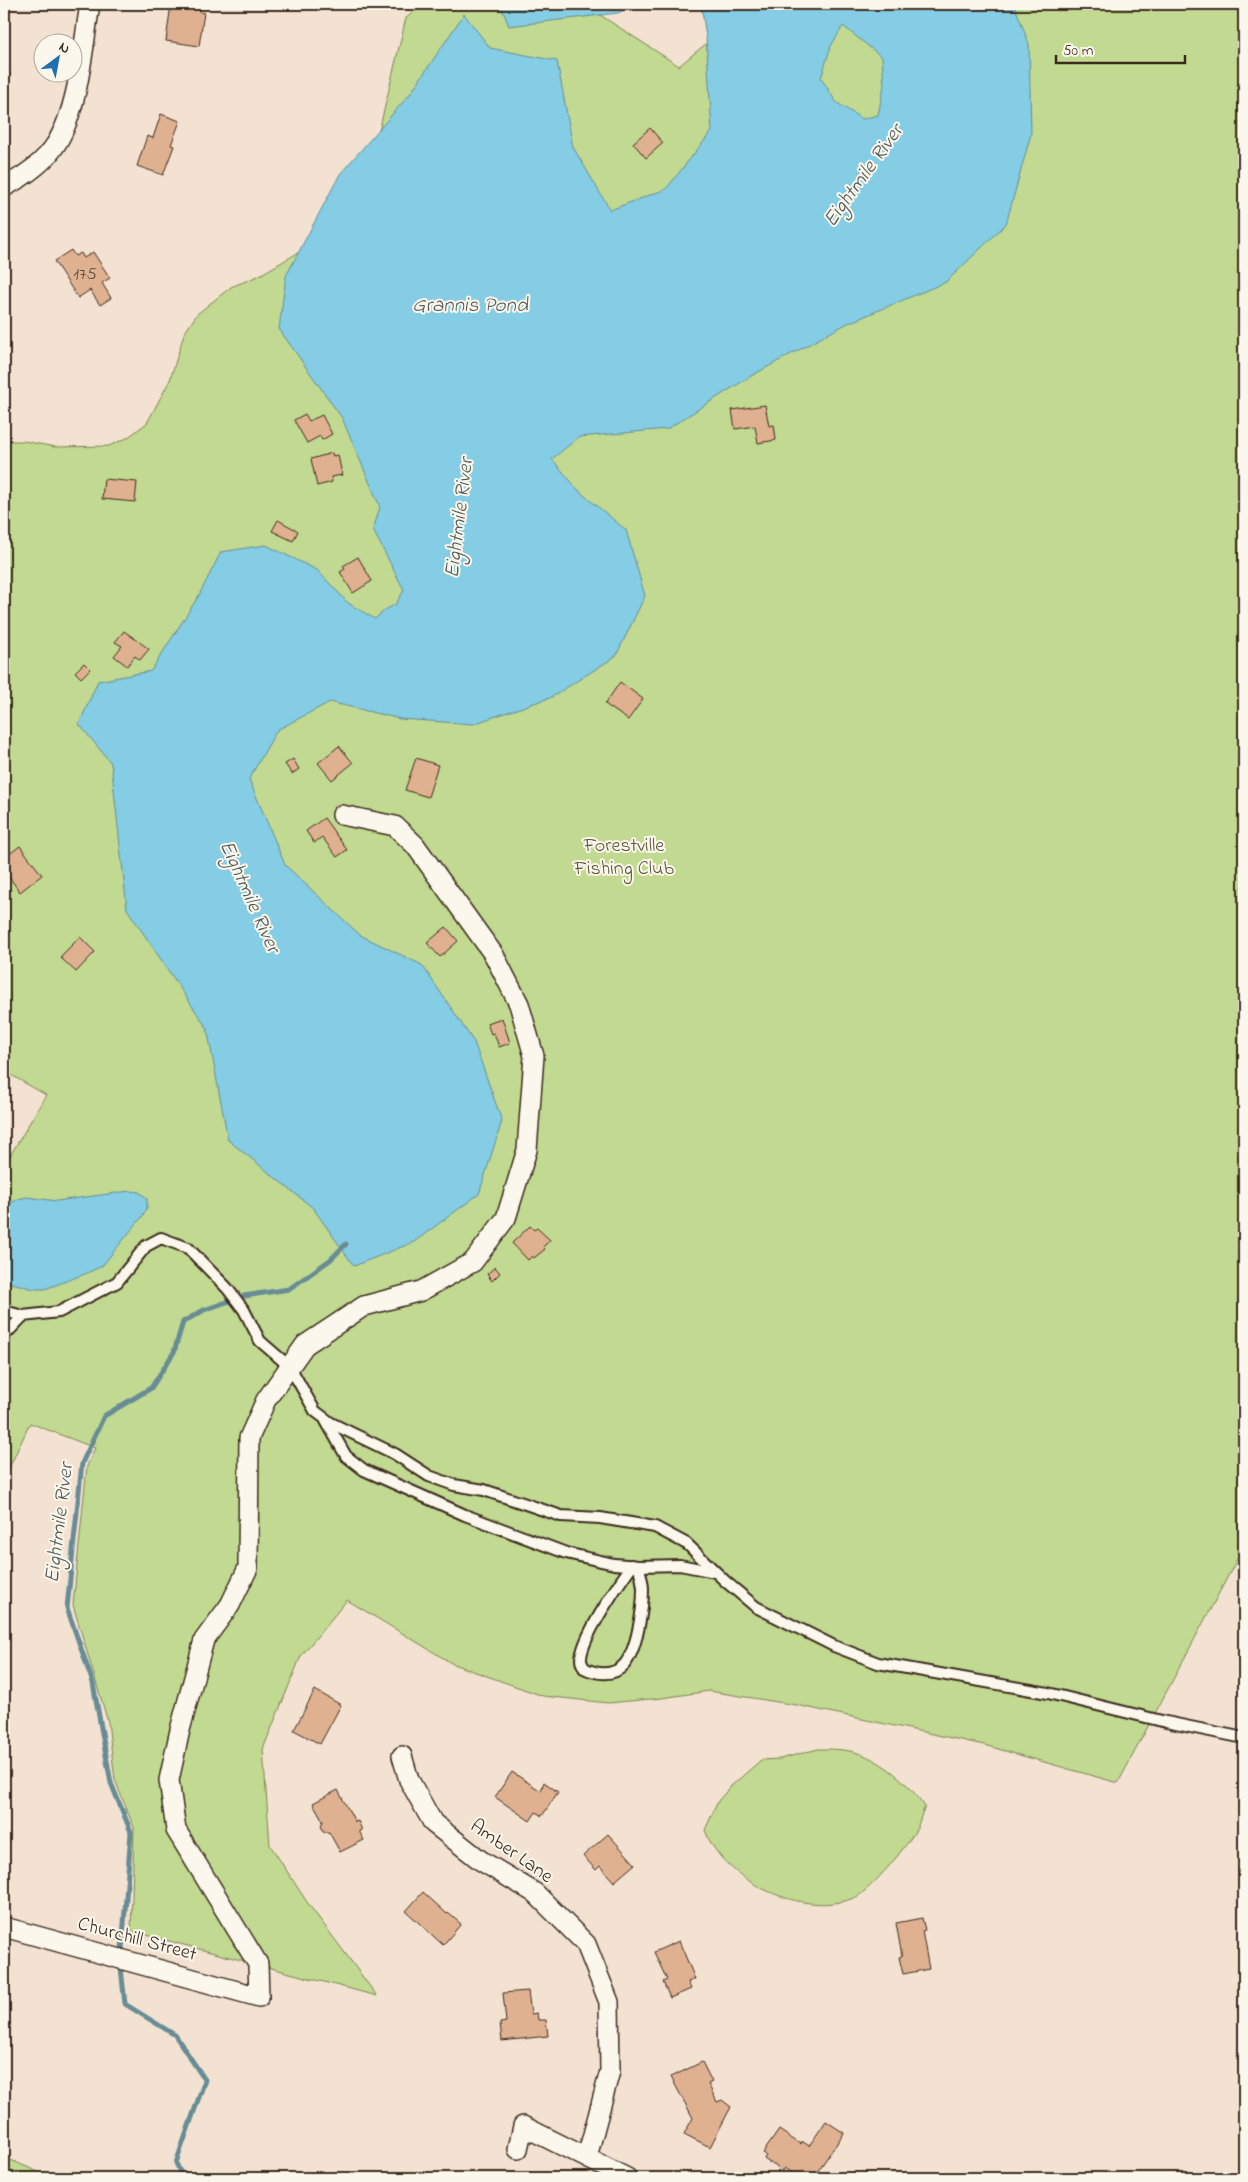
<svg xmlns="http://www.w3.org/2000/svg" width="1248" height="2182" font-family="'Indie Flower',sans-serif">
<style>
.green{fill:#c1d990;stroke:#7e8257}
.water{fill:#84cde5;stroke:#678c95;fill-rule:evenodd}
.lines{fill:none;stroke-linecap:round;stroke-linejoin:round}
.stream{stroke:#678c95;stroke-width:5}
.building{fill:#e0b191;stroke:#3b2a1e}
.service-casing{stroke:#3b2a1e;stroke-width:14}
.minor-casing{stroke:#3b2a1e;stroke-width:22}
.service{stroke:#fbf7ec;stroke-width:10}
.minor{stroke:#fbf7ec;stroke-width:19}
.labels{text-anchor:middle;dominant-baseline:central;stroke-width:4;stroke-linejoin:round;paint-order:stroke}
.number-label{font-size:18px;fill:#644c3b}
.park-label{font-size:20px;fill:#5c563a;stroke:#fbf7ec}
.street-label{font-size:20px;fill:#3b2a1e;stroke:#fbf7ec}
.water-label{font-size:21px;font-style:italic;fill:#515b5a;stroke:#fbf7ec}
</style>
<rect width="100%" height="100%" fill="#f3e2d1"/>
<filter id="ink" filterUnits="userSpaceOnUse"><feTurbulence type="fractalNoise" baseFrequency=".02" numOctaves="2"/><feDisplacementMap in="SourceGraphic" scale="10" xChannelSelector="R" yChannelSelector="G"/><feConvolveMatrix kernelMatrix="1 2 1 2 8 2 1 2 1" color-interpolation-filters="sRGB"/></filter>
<g filter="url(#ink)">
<g class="green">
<path d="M424,4H583L679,66L754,4H1244V1546L1118,1783L984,1745L796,1705L709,1691L662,1698L608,1703L543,1696L453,1664L347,1600L301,1656L263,1749L270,1845L307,1902L377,1996L131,1931L134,1828L115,1780L108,1722L73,1605L87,1466L95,1448L30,1423L4,1479V1166L46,1095L4,1071V441H24L55,447L109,446L127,438L147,423L170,380L184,334L197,314L231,287L258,276L301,251L369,173L406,18Z"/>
<path d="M818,1749C831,1749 845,1749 858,1753C883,1761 911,1785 925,1807C921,1814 920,1821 917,1828C909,1844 871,1890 856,1897C806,1920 722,1881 705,1830L718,1801L731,1786L761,1760L780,1759Z"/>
<path d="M4,2157L52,2178H4Z"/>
</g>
<g class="water">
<path d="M500,4H637L618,13L509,26Z"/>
<path d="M701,4H1014L1029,44L1031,134L1006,224L946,282L846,324L751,376L667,429L579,437L552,459L580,492L626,530L645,596L616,656L552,697L473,724L400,719L330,702L277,730L249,779L285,865L360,935L422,965L474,1042L502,1121L479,1194L414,1242L354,1266L313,1208L228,1140L207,1028L127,909L111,763L79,724L98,681L151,671L198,597L221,552L266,545L317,570L348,603L375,619L385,610L396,604L404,590L373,530L380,507L342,418L279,329L286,276L340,174L410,94L464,14L490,48L557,61L573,147L610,210L666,189L712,131L706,37ZM843,26L882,57L884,85L878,115L862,119L836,102L821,78L831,46Z"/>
<path d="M130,1191L139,1192L147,1198V1208L142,1217L102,1266L85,1274L45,1289H34L4,1281V1207L18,1199L27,1197L57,1201Z"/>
</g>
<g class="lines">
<g class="stream">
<path d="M122,1950L131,1832L111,1783L93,1683L67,1608L82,1463L104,1416L151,1388L174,1352L183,1322L204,1310L244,1296L289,1289L330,1260L346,1244"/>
<path d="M121,1968L125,2004L175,2035L205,2080L176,2163L183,2178"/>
</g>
</g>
<g class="building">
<path d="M171,4H201L200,12L204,13L199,46L166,41Z"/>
<path d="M4,72L10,73L4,99Z"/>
<path d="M161,114L180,121L171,145L174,146L163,175L137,166L147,136L153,138Z"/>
<path d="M650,128L663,143L646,158L633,143Z"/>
<path d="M71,250L75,256L81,253L84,258L93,252L110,278L102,283L111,298L100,305L90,290L78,298L54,261Z"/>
<path d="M765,405L769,426L774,425L776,440L758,443L755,426L735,429L732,410Z"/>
<path d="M305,414L309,421L322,415L332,434L322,440L320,436L307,443L294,420Z"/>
<path d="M332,453L333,456L338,455L342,475L331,477L332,482L317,486L311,459Z"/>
<path d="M104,479L137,482L135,502L102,499Z"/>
<path d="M278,520L298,531L293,541L272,531Z"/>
<path d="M358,557L372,581L353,593L340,572L345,569L343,566Z"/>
<path d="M124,631L149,649L140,660L135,656L127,666L114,656L122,646L115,642Z"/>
<path d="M84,663L90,669L81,678L75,672Z"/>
<path d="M620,682L643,699L628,720L605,704Z"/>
<path d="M339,746L353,763L332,780L318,763Z"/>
<path d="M416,758L438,765L428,797L405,790Z"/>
<path d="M293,759L299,769L292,774L285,764Z"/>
<path d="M324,818L347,850L337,857L322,837L314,843L306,831Z"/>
<path d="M20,846L42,875L20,892L4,870V858Z"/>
<path d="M446,927L458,941L440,957L427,943Z"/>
<path d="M80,937L95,952L76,972L60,957Z"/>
<path d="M502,1018L510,1043L499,1047L494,1033L491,1034L487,1023Z"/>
<path d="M530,1226L534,1230L537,1228L550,1240L543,1247L545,1249L534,1258L532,1256L528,1260L512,1243Z"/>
<path d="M495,1267L500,1273L492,1281L487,1274Z"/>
<path d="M315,1690L341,1705L320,1744L294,1730Z"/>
<path d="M512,1772L541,1791L544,1782L558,1792L542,1816L536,1812L530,1821L495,1797Z"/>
<path d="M338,1790L355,1822L358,1821L362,1830L359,1831L364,1840L340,1852L329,1832H324L321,1826L323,1821L313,1803Z"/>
<path d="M608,1834L635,1864L614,1882L600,1866L596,1870L583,1856Z"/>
<path d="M423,1892L447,1914L448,1913L461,1924L443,1945L406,1911Z"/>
<path d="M922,1918L925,1930L922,1931L929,1969L903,1974L899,1957L902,1956L896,1923Z"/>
<path d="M679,1941L695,1979L688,1982L691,1989L670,1998L663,1982L667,1980L654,1952Z"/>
<path d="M528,1991L531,2014L537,2013L538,2020H546L548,2036L502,2041L500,2023L506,2022L503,1993Z"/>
<path d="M702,2062L712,2082L708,2084L717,2102L722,2100L731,2107L710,2147L684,2134L693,2118L671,2077Z"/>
<path d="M826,2121L844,2133L813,2178H793L790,2176L792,2173L784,2168L782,2171L764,2159L766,2155L763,2153L779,2130L800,2144L802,2141L809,2146Z"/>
</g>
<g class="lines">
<defs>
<g id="service">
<path d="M4,1311L23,1316L59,1312L117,1282L146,1246L161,1238L188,1248L227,1288L244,1310L260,1341L290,1367L315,1411L331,1423L395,1454L429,1476L454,1485L484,1490L561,1516L600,1518L655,1527L687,1544L725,1581L756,1607L834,1646L878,1663L1048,1693L1166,1722L1244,1738"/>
<path d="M4,1336L23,1316"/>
<path d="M326,1421L346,1456L364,1470L465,1515L566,1553L614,1564L639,1566L680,1565L715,1572"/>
<path d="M632,1565C619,1583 580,1640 581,1660C581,1663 583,1665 584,1668C596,1674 613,1677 624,1665C637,1650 643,1609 643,1589C643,1582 640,1574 639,1566"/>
</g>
<g id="minor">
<path d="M4,187C23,177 44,163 56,144C79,108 83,46 90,4"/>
<path d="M402,1756L409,1780L433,1823L480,1860L535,1893L586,1944L609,2002L610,2071L587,2157"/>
<path d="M4,1927L259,1997L258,1964L176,1830L169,1780L180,1730L204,1640L230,1605L248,1568L249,1438L266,1400L305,1345L364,1306L421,1291L473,1262L506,1218L527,1150L534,1056L519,1004L494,955L415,845L395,826L342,815"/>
<path d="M518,2149L523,2126L627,2178"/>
</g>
</defs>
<use href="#service" class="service-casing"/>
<use href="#minor" class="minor-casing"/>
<use href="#service" class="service"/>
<use href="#minor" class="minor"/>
</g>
</g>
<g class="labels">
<g class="number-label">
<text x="85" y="275">175</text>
</g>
<g class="park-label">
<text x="624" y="846">Forestville<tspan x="624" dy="23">Fishing Club</tspan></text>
</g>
<g class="street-label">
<text transform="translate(511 1852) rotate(35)">Amber Lane</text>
<text transform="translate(137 1940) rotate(15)">Churchill Street</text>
</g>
<g class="water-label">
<text transform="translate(864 176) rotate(-54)">Eightmile River</text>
<text x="470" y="306">Grannis Pond</text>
<text transform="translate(460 518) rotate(-83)">Eightmile River</text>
<text transform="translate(249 897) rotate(66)">Eightmile River</text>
<text transform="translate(60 1523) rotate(-83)">Eightmile River</text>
</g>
</g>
<rect width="1248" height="2182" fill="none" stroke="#fbf7ec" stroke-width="20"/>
<rect x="10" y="10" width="1228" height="2162" fill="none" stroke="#3b2a1e" stroke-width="2" filter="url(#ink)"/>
<g transform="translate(58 58) rotate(32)"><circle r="24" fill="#fbf7ec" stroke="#aea59a"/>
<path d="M0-4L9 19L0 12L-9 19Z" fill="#1f6fb2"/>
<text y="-8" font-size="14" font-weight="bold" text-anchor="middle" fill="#3b2a1e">N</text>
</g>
<path d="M1056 55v8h129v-8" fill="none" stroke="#3b2a1e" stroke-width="2.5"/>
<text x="1063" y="55" font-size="15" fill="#3b2a1e" stroke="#fbf7ec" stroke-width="4" paint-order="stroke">50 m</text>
</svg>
